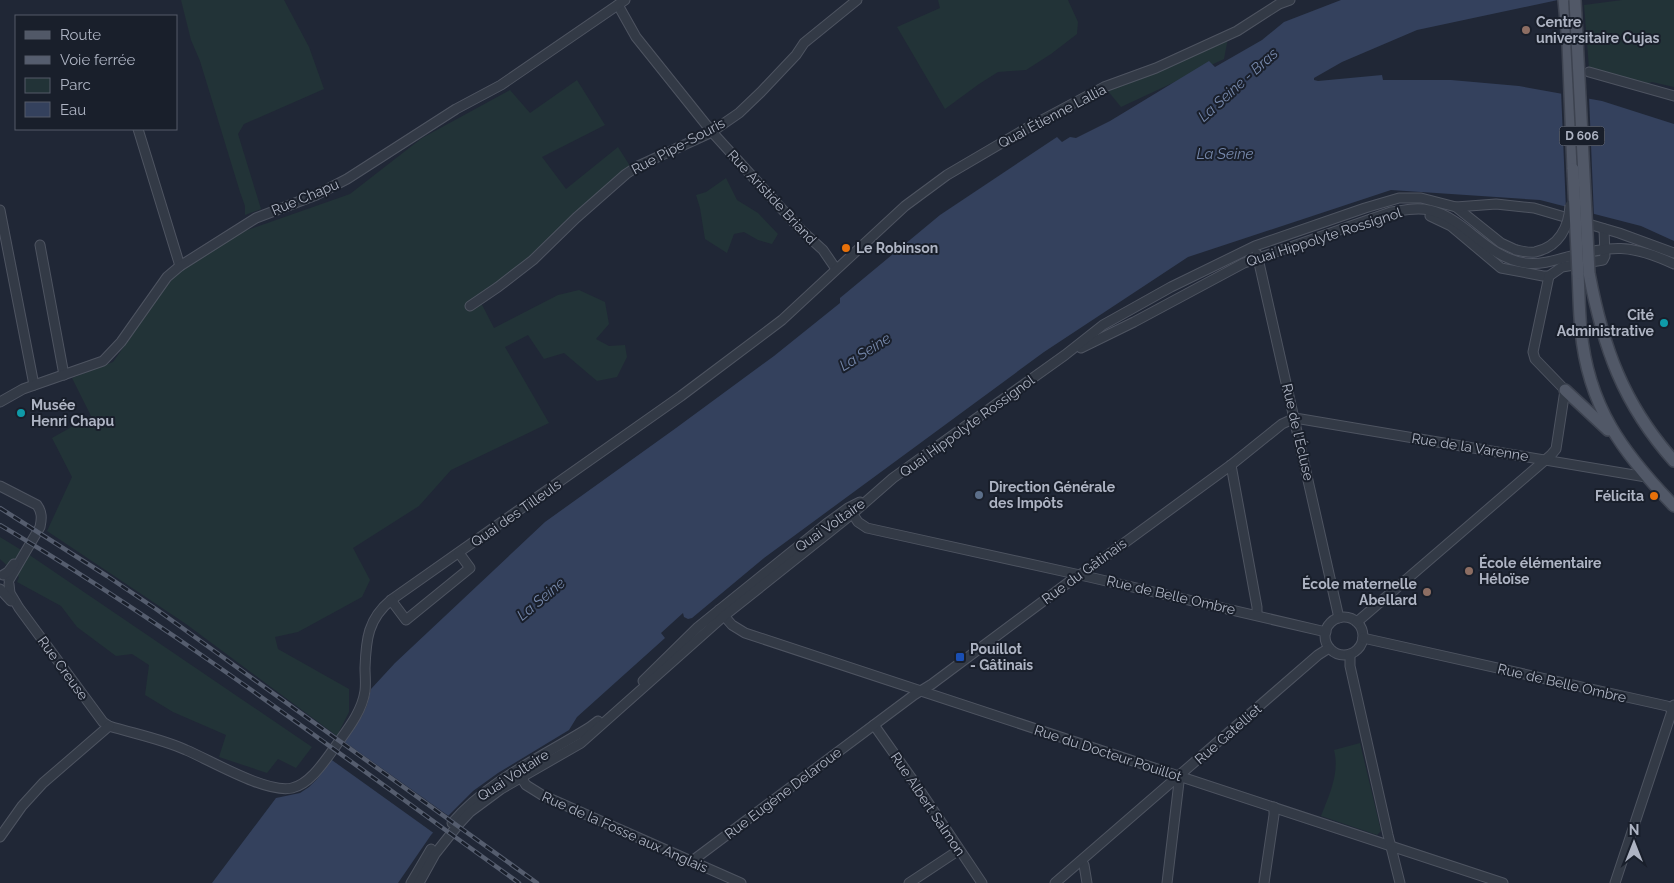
<svg xmlns="http://www.w3.org/2000/svg" width="1674" height="883" font-family="Raleway,sans-serif">
<style>
.green{fill:#223337}
.water{fill:#34415d}
.pier{fill:#202736}
.lines{fill:none;stroke-linecap:round;stroke-linejoin:round}
.minor-casing{stroke:#4e5461;stroke-width:11}
.major-casing{stroke:#3d4350;stroke-width:14}
.minor{stroke:#333a46;stroke-width:9}
.major{stroke:#515867;stroke-width:11}
.rail-casing{stroke:#555d6e;stroke-width:4.5}
.rail{stroke:#191f2b;stroke-width:2.5;stroke-dasharray:8;stroke-linecap:butt}
.minor-bridge-casing{stroke:#4e5461;stroke-width:11;stroke-linecap:butt}
.major-bridge-casing{stroke:#3d4350;stroke-width:14;stroke-linecap:butt}
.minor-bridge{stroke:#333a46;stroke-width:9}
.major-bridge{stroke:#515867;stroke-width:11}
.education-dot{fill:#8d6e63;stroke:#191f2b;stroke-width:2}
.food-dot{fill:#e8710a;stroke:#191f2b;stroke-width:2}
.culture-dot{fill:#0f9aa8;stroke:#191f2b;stroke-width:2}
.service-dot{fill:#5c6f8a;stroke:#191f2b;stroke-width:2}
.transit-dot{fill:#1a4fb4;stroke:#191f2b;stroke-width:2}
.labels{text-anchor:middle;dominant-baseline:central;stroke-width:4;stroke-linejoin:round;paint-order:stroke}
.shield{fill:#191f2b;stroke:#818795;stroke-width:1}
.shield-label{font-size:12px;font-weight:bold;fill:#aeb4c3}
.poi-label{font-size:14px;font-weight:bold;fill:#aeb4c3;stroke:#191f2b;text-anchor:start}
.street-label{font-size:14px;fill:#aeb4c3;stroke:#191f2b}
.water-label{font-size:15px;font-style:italic;fill:#7688ab;stroke:#191f2b}
</style>
<rect width="100%" height="100%" fill="#202736"/>
<g class="green">
<path d="M181,0H284L309,47L324,89L244,124L238,134L261,209L245,215V206L240,192L200,61L191,40Z"/>
<path d="M938,0H1068L1078,22L1077,34L1051,54L1026,70L998,72L979,84L945,109L897,27L940,8Z"/>
<path d="M1622,0H1674V87L1652,82L1645,84L1589,68L1584,5Z"/>
<path d="M1228,38L1224,59L1121,107L1108,91Z"/>
<path d="M577,80L605,125L542,157L566,189L618,147L630,166L532,256L478,297L494,328L558,295L579,290L605,302L609,324L596,339L609,346L625,345L627,357L617,377L597,381L564,353L544,359L528,335L505,347L549,423L451,470L419,506L353,548L370,580L362,597L298,632L275,637L278,649L349,689V712L337,736L186,624L47,531L72,477L52,438L91,416L72,378L113,362L174,276L242,232L350,194L422,138L510,90L530,113Z"/>
<path d="M726,178L737,200L758,213L778,234L772,244L758,240L744,232L734,234L727,253L705,239L700,208L696,195L706,192Z"/>
<path d="M0,537L31,556L312,747L296,768L278,759L267,773L219,757L226,735L173,712L145,695L149,665L132,654L116,656L77,627L61,606L17,582L19,577L0,559Z"/>
<path d="M1360,743L1381,831L1377,835L1321,816C1329,795 1340,773 1334,750Z"/>
</g>
<path class="water" d="M1341,0H1558L1417,30L1342,62L1314,78V80L1318,81L1382,75L1383,80H1451L1519,86L1602,101L1674,124V241L1641,226L1540,200L1391,190L1188,257L1044,352L764,558L692,618L688,619L684,617L683,613L661,633L665,638L577,717L569,730L498,773L473,791L446,818L431,835L398,883H212L276,798L300,793L309,787L318,778L362,716L367,705L371,689L395,663L545,522L676,428L774,356L840,303V298L940,215L1057,137L1062,142L1070,137L1076,138L1110,121L1209,61L1215,67L1262,40L1284,22Z"/>
<g class="pier">
<path d="M1561,90L1589,96L1594,217L1566,210Z"/>
<path d="M342,740L450,817L435,834L329,758Z"/>
</g>
<g class="lines">
<defs>
<g id="minor">
<path d="M618,5L636,37L712,132L801,230L823,250L836,269"/>
<path d="M1589,72L1674,96"/>
<path d="M138,129L180,266"/>
<path d="M1456,207L1501,243L1516,250"/>
<path d="M0,210L34,385"/>
<path d="M1430,216L1451,226L1501,268L1543,276H1549L1562,267L1603,260L1605,256L1604,229"/>
<path d="M40,245L64,375"/>
<path d="M1257,254L1339,618"/>
<path d="M470,306L498,287L533,260L576,218L626,174L638,166L710,133L739,113L761,92L796,55L804,43L857,0"/>
<path d="M1081,348L1134,322L1244,263L1391,212C1404,210 1417,207 1429,210C1466,218 1485,257 1525,263C1539,265 1553,261 1567,257C1613,246 1629,243 1674,264"/>
<path d="M0,402L23,389L103,361L121,342L167,277L180,266L256,218L316,195L347,179L456,109L501,85L625,0"/>
<path d="M1295,418L1646,477"/>
<path d="M1231,465L1257,607V615"/>
<path d="M0,486L37,505C42,512 42,518 40,527L9,580"/>
<path d="M850,510L858,522L867,528L1089,577L1326,632"/>
<path d="M3,575L8,572L14,564"/>
<path d="M9,584L10,593L19,608L103,722L109,726C135,734 162,739 186,750C210,760 267,794 292,788C310,784 324,762 335,747C347,730 362,712 365,691C366,683 365,675 365,668C366,639 368,619 391,600L681,396L782,320L905,206L947,175L1027,128L1104,87L1156,68L1237,31L1279,4L1290,0"/>
<path d="M0,589L11,601"/>
<path d="M391,600L406,620L470,568L459,553"/>
<path d="M719,610L732,625L745,633L1503,883"/>
<circle cx="1344" cy="636" r="19"/>
<path d="M1357,622L1551,455L1556,449L1565,390L1535,359L1533,352L1549,276"/>
<path d="M1363,638L1667,706L1673,709"/>
<path d="M1350,654V666L1388,835L1400,883"/>
<path d="M643,681L698,627L826,524L848,508L860,502"/>
<path d="M874,725L917,786L982,883"/>
<path d="M519,774L526,785L542,795L741,883"/>
<path d="M452,823C489,780 542,757 590,727L598,721"/>
<path d="M0,837L22,806L43,783L109,726"/>
<path d="M1081,861L1084,865L1087,883"/>
<path d="M694,863L696,858L914,695L932,684L1073,579L1086,571L1231,465L1282,424L1295,418"/>
<path d="M411,883L431,849"/>
<path d="M419,883L435,854L458,825L470,812L501,789L581,743L724,616L852,514L893,478L1065,355L1103,325L1171,287L1255,246L1365,208L1399,198H1421L1456,207L1496,204L1534,208L1619,233L1674,253"/>
<path d="M909,883L959,850"/>
<path d="M1055,883L1318,655L1329,648"/>
<path d="M1167,883L1179,782L1178,776"/>
<path d="M1264,883L1274,815V807"/>
<path d="M1615,883L1674,705"/>
</g>
<g id="major">
<path d="M1564,0L1568,43L1573,169"/>
<path d="M1578,273C1579,292 1579,311 1581,330C1588,407 1623,453 1674,506"/>
<path d="M1589,273C1603,347 1623,404 1674,461"/>
<path d="M1565,390L1608,430"/>
</g>
</defs>
<use href="#minor" class="minor-casing"/>
<use href="#major" class="major-casing"/>
<use href="#minor" class="minor"/>
<use href="#major" class="major"/>
<defs>
<g id="rail">
<path d="M0,508L107,576L156,609L537,883"/>
<path d="M0,525C181,632 348,761 519,883"/>
</g>
</defs>
<use href="#rail" class="rail-casing"/>
<use href="#rail" class="rail"/>
<defs>
<path id="minor-bridge" d="M1516,250C1522,251 1529,253 1535,252C1559,247 1569,227 1570,205"/>
<g id="major-bridge">
<path d="M1575,0L1589,273"/>
<path d="M1573,169L1578,273"/>
</g>
</defs>
<use href="#minor-bridge" class="minor-bridge-casing"/>
<use href="#major-bridge" class="major-bridge-casing"/>
<use href="#minor-bridge" class="minor-bridge"/>
<use href="#major-bridge" class="major-bridge"/>
</g>
<g class="education-dot">
<circle cx="1526" cy="30" r="5"/>
<circle cx="1469" cy="571" r="5"/>
<circle cx="1427" cy="592" r="5"/>
</g>
<g class="food-dot">
<circle cx="846" cy="248" r="5"/>
<circle cx="1654" cy="496" r="5"/>
</g>
<g class="culture-dot">
<circle cx="1664" cy="323" r="5"/>
<circle cx="21" cy="413" r="5"/>
</g>
<circle class="service-dot" cx="979" cy="495" r="5"/>
<rect class="transit-dot" x="955" y="652" width="10" height="10" rx="2.5"/>
<g class="labels">
<rect class="shield" x="1559.5" y="126.5" width="45" height="19" rx="4"/>
<g class="shield-label">
<text x="1582" y="136">D 606</text>
</g>
<g class="poi-label">
<text x="1536" y="22">Centre<tspan x="1536" dy="16">universitaire Cujas</tspan></text>
<text x="856" y="248">Le Robinson</text>
<text x="1654" y="315" text-anchor="end">Cité<tspan x="1654" dy="16">Administrative</tspan></text>
<text x="31" y="405">Musée<tspan x="31" dy="16">Henri Chapu</tspan></text>
<text x="989" y="487">Direction Générale<tspan x="989" dy="16">des Impôts</tspan></text>
<text x="1644" y="496" text-anchor="end">Félicita</text>
<text x="1479" y="563">École élémentaire<tspan x="1479" dy="16">Héloïse</tspan></text>
<text x="1417" y="584" text-anchor="end">École maternelle<tspan x="1417" dy="16">Abellard</tspan></text>
<text x="970" y="649">Pouillot<tspan x="970" dy="16">- Gâtinais</tspan></text>
</g>
<g class="street-label">
<text transform="translate(1052 116) rotate(-28)">Quai Étienne Lallia</text>
<text transform="translate(678 146) rotate(-28)">Rue Pipe-Souris</text>
<text transform="translate(305 197) rotate(-23)">Rue Chapu</text>
<text transform="translate(772 197) rotate(47)">Rue Aristide Briand</text>
<text transform="translate(1324 237) rotate(-18)">Quai Hippolyte Rossignol</text>
<text transform="translate(967 426) rotate(-36)">Quai Hippolyte Rossignol</text>
<text transform="translate(1298 432) rotate(77)">Rue de l'Écluse</text>
<text transform="translate(1470 447) rotate(9)">Rue de la Varenne</text>
<text transform="translate(516 513) rotate(-35)">Quai des Tilleuls</text>
<text transform="translate(830 525) rotate(-35)">Quai Voltaire</text>
<text transform="translate(1084 571) rotate(-36)">Rue du Gâtinais</text>
<text transform="translate(1171 595) rotate(13)">Rue de Belle Ombre</text>
<text transform="translate(63 668) rotate(54)">Rue Creuse</text>
<text transform="translate(1562 683) rotate(13)">Rue de Belle Ombre</text>
<text transform="translate(1228 734) rotate(-41)">Rue Gatelliet</text>
<text transform="translate(1108 753) rotate(18)">Rue du Docteur Pouillot</text>
<text transform="translate(513 775) rotate(-33)">Quai Voltaire</text>
<text transform="translate(783 793) rotate(-37)">Rue Eugène Delaroue</text>
<text transform="translate(928 804) rotate(56)">Rue Albert Salmon</text>
<text transform="translate(625 832) rotate(24)">Rue de la Fosse aux Anglais</text>
</g>
<g class="water-label">
<text transform="translate(1238 85) rotate(-42)">La Seine - Bras</text>
<text x="1225" y="154">La Seine</text>
<text transform="translate(865 352) rotate(-32)">La Seine</text>
<text transform="translate(541 599) rotate(-40)">La Seine</text>
</g>
</g>
<rect x="15" y="15" width="162" height="115" fill="#191f2b" stroke="#555b68"/>
<rect x="25" y="31" width="25" height="8" fill="#515867" stroke="#555b68"/>
<text x="60" y="40" font-size="15" fill="#aeb4c3">Route</text>
<rect x="25" y="56" width="25" height="8" fill="#555d6e" stroke="#555b68"/>
<text x="60" y="65" font-size="15" fill="#aeb4c3">Voie ferrée</text>
<rect x="25" y="78" width="25" height="15" fill="#223337" stroke="#555b68"/>
<text x="60" y="90" font-size="15" fill="#aeb4c3">Parc</text>
<rect x="25" y="102" width="25" height="15" fill="#34415d" stroke="#555b68"/>
<text x="60" y="115" font-size="15" fill="#aeb4c3">Eau</text>
<g transform="translate(1634 843)" stroke="#191f2b" stroke-width="4" paint-order="stroke">
<path d="M0-4L9 19L0 12L-9 19Z" fill="#aeb4c3"/>
<text y="-8" font-size="14" font-weight="bold" text-anchor="middle" fill="#aeb4c3">N</text>
</g>
</svg>
